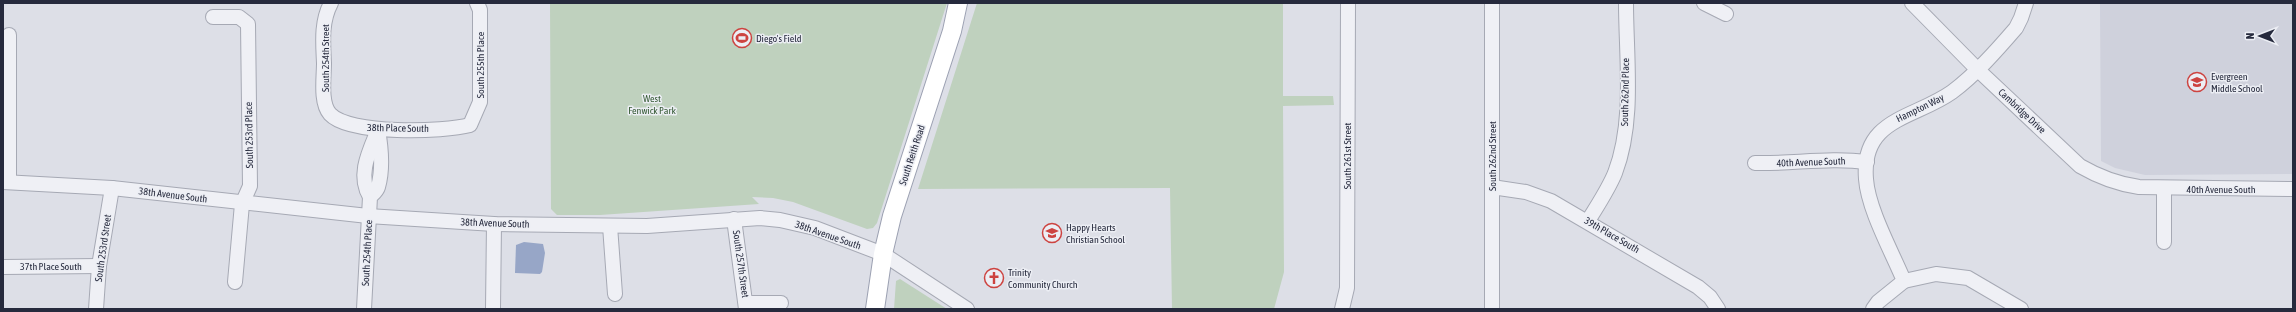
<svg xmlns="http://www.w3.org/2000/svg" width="2296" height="312" font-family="'Asap Condensed',sans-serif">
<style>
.built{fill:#cfd1dc}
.green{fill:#bfd1be}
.water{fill:#97a6c7}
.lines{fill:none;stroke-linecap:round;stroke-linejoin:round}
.minor-casing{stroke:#a6a9b4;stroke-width:16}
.major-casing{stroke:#9ca1b2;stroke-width:20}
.minor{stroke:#eff0f5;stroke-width:14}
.major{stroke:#fff;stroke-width:18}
.labels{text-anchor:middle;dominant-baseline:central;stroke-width:3;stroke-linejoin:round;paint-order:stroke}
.poi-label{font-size:10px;fill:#262a3d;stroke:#eceef4;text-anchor:start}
.street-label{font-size:10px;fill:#262a3d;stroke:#eceef4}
.park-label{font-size:10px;fill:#345934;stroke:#eceef4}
</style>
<rect width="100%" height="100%" fill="#dddfe7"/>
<path class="built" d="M2100,3H2293V174L2145,175L2115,168L2101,161Z"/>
<g class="green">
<path d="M550,3H947L877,223L873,228L867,229L793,202L773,198L752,197L759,204L600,215H557L551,209Z"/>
<path d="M977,3H1283V96H1333L1334,105L1283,106L1284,272L1274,309H1172L1170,188L918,189Z"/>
<path d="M900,279L947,309H894L896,281Z"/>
</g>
<path class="water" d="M524,242L543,244L545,253L542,272L540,274L515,273L516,245Z"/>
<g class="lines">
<defs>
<g id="minor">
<path d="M331,3C321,22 323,42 324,63C324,77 320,103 330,114C349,135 444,132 470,125L480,102V10L477,3"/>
<path d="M1492,3V309"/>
<path d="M1704,3L1726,14"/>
<path d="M1912,3L1977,69L2080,166C2099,177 2117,184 2139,187L2293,189"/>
<path d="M213,17H239L248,24L250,186L242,204L235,282"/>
<path d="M1755,163C1793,164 1829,157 1867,162"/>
<path d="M3,182L112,188L368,216L494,224L647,226L760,218L780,220L815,228L883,254L967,309"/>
<path d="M9,182V35"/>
<path d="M1492,187L1526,192L1551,201L1698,287L1710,297L1718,309"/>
<path d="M370,197C357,175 369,152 378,130"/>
<path d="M734,219L746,309"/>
<path d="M1588,221C1597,206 1608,190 1615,173C1635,121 1626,58 1626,3"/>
<path d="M610,226L615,294"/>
<path d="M2164,242V188"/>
<path d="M3,267L99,266"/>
<path d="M1904,281L1936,274L1968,278L2021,309"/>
<path d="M746,303H781"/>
<path d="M96,309L99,266L112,188"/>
<path d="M364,309L370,197C373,194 377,191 378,187C383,170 381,147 378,130"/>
<path d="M493,309L494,224"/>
<path d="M1342,309L1347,288L1348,3"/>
<path d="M1873,309L1878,302L1904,281C1892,252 1868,209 1866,179C1861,118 1914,119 1952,92C1975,75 1997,50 2016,28L2021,18L2026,3"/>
</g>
<path id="major" d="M875,309L883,254L892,216L952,31L958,3"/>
</defs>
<use href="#minor" class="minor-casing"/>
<use href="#major" class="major-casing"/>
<use href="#minor" class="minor"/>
<use href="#major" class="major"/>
</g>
<defs>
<symbol id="stadium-ring" viewBox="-11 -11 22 22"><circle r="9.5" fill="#eceef4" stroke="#cd4340" stroke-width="1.5"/><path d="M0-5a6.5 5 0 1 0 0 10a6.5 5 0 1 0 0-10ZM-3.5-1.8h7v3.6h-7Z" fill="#cd4340"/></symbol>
<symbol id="school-ring" viewBox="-11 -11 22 22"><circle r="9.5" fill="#eceef4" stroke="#cd4340" stroke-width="1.5"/><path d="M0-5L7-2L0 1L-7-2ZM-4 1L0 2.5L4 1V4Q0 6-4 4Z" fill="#cd4340"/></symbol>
<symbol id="church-ring" viewBox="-11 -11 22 22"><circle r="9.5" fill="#eceef4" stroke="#cd4340" stroke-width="1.5"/><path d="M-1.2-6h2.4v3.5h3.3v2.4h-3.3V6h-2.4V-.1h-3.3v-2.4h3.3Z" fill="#cd4340"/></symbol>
</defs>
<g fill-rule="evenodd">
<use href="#stadium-ring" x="731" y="27" width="22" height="22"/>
<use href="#school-ring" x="2186" y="71" width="22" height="22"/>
<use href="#school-ring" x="1041" y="222" width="22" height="22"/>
<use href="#church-ring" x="983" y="267" width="22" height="22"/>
</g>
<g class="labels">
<g class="poi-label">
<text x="756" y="38">Diego's Field</text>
<text x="2211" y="76">Evergreen<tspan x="2211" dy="12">Middle School</tspan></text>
<text x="1066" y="227">Happy Hearts<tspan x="1066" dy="12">Christian School</tspan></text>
<text x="1008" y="272">Trinity<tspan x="1008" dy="12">Community Church</tspan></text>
</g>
<g class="street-label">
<text transform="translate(325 58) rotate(-90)">South 254th Street</text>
<text transform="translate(480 65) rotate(-90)">South 255th Place</text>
<text transform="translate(1625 92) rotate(-89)">South 262nd Place</text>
<text transform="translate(1920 108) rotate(-26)">Hampton Way</text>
<text transform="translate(2022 111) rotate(43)">Cambridge Drive</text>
<text transform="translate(398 128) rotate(1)">38th Place South</text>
<text transform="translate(249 135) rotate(-91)">South 253rd Place</text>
<text transform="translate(912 155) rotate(-72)">South Reith Road</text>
<text transform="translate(1347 156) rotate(-90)">South 261st Street</text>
<text transform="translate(1492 156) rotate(-90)">South 262nd Street</text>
<text transform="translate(1811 162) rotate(-2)">40th Avenue South</text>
<text x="2221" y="189">40th Avenue South</text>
<text transform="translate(173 195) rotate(7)">38th Avenue South</text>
<text transform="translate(495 223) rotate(2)">38th Avenue South</text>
<text transform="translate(828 235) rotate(19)">38th Avenue South</text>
<text transform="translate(1612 235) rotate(30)">39th Place South</text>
<text transform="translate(103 248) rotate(-82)">South 253rd Street</text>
<text transform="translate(367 253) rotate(-87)">South 254th Place</text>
<text transform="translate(741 264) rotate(82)">South 257th Street</text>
<text x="51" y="266">37th Place South</text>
</g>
<g class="park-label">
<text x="652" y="98">West<tspan x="652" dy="12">Fenwick Park</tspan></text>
</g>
</g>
<rect width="2296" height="312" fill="none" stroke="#262a3d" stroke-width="8"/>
<g transform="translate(2260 36) rotate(270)" stroke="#eceef4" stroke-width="3" paint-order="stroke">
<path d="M0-3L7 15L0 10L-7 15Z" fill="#262a3d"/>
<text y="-6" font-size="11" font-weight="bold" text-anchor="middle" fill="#262a3d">N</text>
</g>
</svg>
